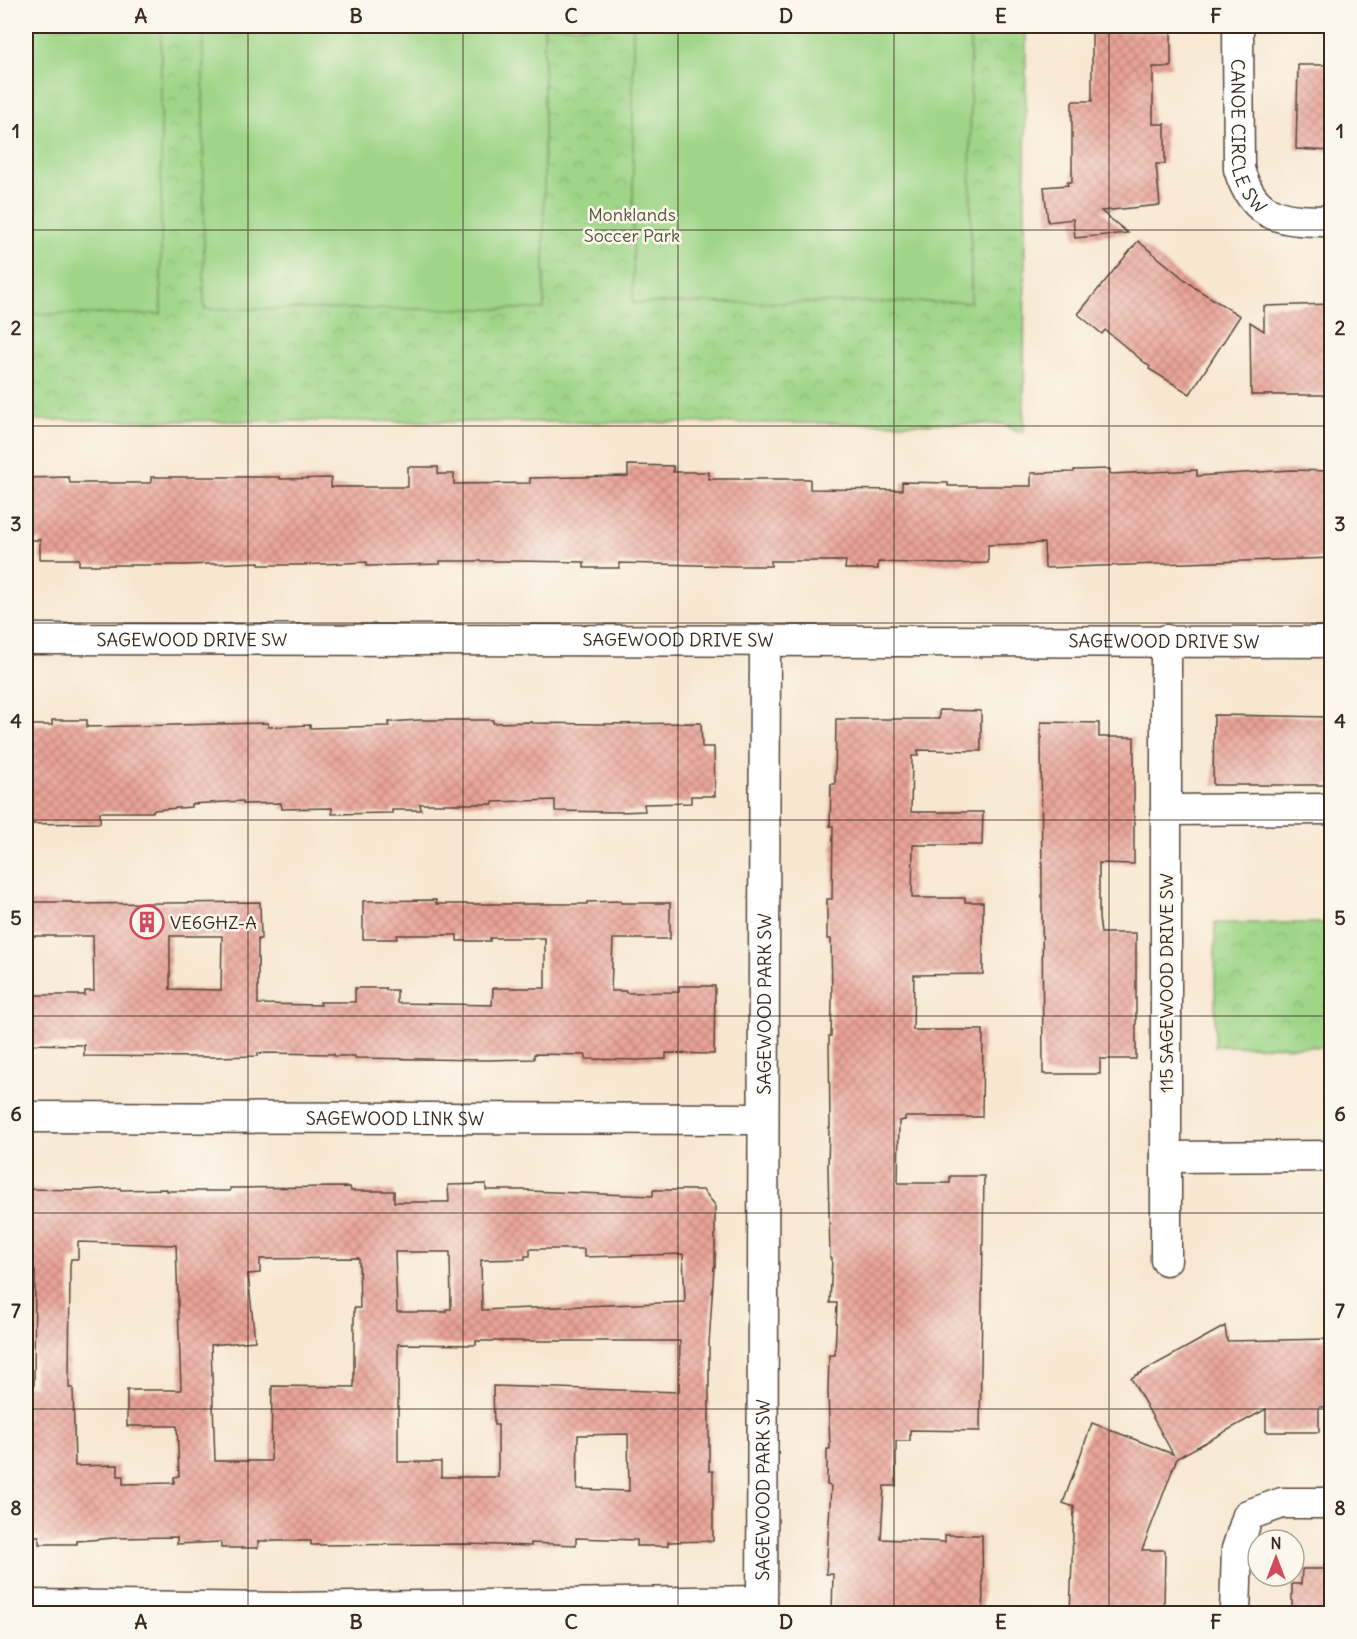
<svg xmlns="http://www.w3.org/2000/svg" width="1357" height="1639" font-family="Delius,sans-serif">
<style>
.park{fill:url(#park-crowns);stroke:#6c8052;stroke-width:1.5}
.garden{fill:#9ed587;stroke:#6c8052;stroke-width:1.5}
.building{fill:url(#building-cross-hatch);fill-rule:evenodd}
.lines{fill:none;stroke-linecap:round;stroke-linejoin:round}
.street-casing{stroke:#574639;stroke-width:33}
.street{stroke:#fff;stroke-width:30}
.grid{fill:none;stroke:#3b2a1e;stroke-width:1.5;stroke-opacity:0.55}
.labels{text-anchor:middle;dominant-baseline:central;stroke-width:5;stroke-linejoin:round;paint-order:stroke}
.street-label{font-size:18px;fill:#3b2a1e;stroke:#fbf7ec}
.park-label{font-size:18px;fill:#545538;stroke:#fbf7ec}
.poi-label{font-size:18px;fill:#3b2a1e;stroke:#fbf7ec;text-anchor:start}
.neatline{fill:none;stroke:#3b2a1e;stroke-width:2}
.grid-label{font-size:20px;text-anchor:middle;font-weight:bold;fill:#3b2a1e}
</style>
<defs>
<pattern id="park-crowns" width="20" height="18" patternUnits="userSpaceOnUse" patternTransform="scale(1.5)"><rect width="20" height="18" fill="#9ed587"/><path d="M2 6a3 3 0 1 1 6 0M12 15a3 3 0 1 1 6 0" fill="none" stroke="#89b774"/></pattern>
<pattern id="building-cross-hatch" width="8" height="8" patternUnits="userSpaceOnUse" patternTransform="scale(1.5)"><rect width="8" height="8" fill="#eaa398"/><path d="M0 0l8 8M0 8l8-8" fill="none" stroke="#bf857b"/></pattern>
</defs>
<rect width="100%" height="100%" fill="#fbf7ec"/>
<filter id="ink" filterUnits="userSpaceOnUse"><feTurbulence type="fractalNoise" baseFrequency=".0167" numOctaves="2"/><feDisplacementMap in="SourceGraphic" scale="12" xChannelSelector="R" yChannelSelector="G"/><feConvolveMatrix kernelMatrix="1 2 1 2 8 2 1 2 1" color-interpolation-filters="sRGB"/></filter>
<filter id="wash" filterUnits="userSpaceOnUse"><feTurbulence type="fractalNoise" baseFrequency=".008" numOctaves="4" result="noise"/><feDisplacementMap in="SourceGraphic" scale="24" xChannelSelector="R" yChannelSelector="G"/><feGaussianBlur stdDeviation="1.35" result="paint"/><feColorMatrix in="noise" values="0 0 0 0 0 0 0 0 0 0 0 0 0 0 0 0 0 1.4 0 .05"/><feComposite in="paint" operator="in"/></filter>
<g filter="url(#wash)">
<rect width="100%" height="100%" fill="#f7e7d0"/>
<g class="park">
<path d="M26,26H1026L1024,432H1017L1003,424L26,420Z"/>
<path d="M1215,923H1331V1047L1215,1046Z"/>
</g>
<g class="garden">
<rect x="26" y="26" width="135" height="288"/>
<path d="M203,26H544V309H204Z"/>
<path d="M633,26H970L971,302L633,303Z"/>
</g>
<g id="blocks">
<g class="building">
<path d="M1092,32H1171V67H1153V124H1165V164H1156L1160,205L1101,211L1128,233L1075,238L1073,219L1048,222L1044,187L1068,185L1067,182H1072V103L1073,101H1092Z"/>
<path d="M1298,65H1332V151L1296,149Z"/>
<path d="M1138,241L1195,288L1240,316L1190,394L1149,369L1150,367L1105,330L1102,334L1078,314Z"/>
<path d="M1332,304V395H1251L1250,322L1264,331V306Z"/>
<path d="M628,465L673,466V472H709V479H810V489L902,490V482L948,483V486H1031V473L1074,472V470L1110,469V474L1197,470V476L1291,470L1332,471V558L1045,568L1044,543L988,545V563L949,564L878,562V569H845L846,561H771V566H735L619,563V568H584V562L510,561H440V564L367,566V562L301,565H259V562L186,565H79V559H40V540H26V478L69,477L70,483H151V477H280V479L331,478V487H408V467H438V474H454V484L530,483V478L628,476Z"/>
<path d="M939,710L981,711V751L918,750V756H912L911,812H983L982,845H913L912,898H965V902H983V974L914,975L913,1030H983L982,1117H905V1120L899,1121L898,1183H950V1176H984L980,1431L910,1430V1441H896V1486H884L881,1539L945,1542V1535H982L983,1614H832L833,1574H826L831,1486L827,1485V1449H830L828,1392L829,1355H835L837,1303H830L832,1258H830L828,1167L829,1128H830L829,1036H831L832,1001L831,939H827V899H832L833,826H830L831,784H835L836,719H939Z"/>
<path d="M1214,715L1331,717V785H1213Z"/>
<path d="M52,720H87V727L268,723V727L310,725V728L389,726V722L419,720H493V723L532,722V723L599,724L701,723L702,747H714L715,796H691V803L644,804L645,811L619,812L555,811V800L493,802V804H420L421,810H392V813L332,814V808L282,809L281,803L243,804V801L191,804V807L153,810V812H100V823L26,824V725H52Z"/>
<path d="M1041,722L1099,723V737H1134V864L1099,863V918L1101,933H1136V1059H1100V1074H1043Z"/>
<path d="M436,900V904H587V902L621,901V903H670V939H613L611,991H626V993L679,992V986H715L714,1054L666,1053V1059L640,1060L586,1059V1055L534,1054V1059L487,1060L355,1058V1056H334V1054L258,1053V1056L213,1057L84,1056V1045L26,1044V995H85V991H94L93,936H26V902H72V904L260,902L261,939H258V1004L321,1005L320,1002H355V988H386V990H397V1003L492,1005L493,988H545V938H490V941H457V935H397V939H363V901ZM170,936H222L221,990L170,989Z"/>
<path d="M486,1184V1190H529V1191L653,1196V1190H703L715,1205V1267H714L709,1344V1471H713V1541L668,1542V1546H637V1540L576,1538V1545L531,1543V1546L465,1544L311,1545V1541H258V1548H221V1542L177,1544V1537L114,1538L77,1541V1544H39V1536H26V1386L34,1385L35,1271H26V1189L84,1190L120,1188L121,1190L167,1189V1191H230V1188L350,1187L351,1191H394V1202H449L448,1185ZM78,1242L176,1245L181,1390H127V1426H177L179,1476L174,1477V1483L123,1484V1476H118V1465L75,1466L73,1388H69L70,1265L71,1259H78ZM530,1249H584V1257L683,1254L685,1302L482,1310L481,1260L525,1259V1256H530ZM395,1252H450L451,1309H446V1312H397ZM359,1258L360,1308H354V1387L272,1386L271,1461H215L211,1345L255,1341L248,1274L260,1273V1259ZM476,1341H680L679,1392L493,1386L494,1425H498V1477H441V1462H398V1344L476,1345ZM628,1434L629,1491L577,1489L578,1435Z"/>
<path d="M1225,1326L1227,1341L1332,1339V1407H1319V1432H1266V1409L1177,1458L1142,1550H1165L1164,1609L1138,1608L1137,1614H1070L1074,1507L1063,1503L1092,1423L1173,1454L1131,1378Z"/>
<path d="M1302,1569H1332V1614H1292V1584H1301Z"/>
</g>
</g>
</g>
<g filter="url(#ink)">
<use href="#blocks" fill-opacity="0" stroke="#574639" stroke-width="1.5"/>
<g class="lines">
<defs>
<g id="street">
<path id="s1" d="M1238,26L1239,169C1254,220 1284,221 1332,221"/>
<path id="s2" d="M26,639C461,640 896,638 1332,642"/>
<path d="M1166,810L1332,809"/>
<path id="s3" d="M26,1117L763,1119"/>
<path d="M1166,1157L1332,1156"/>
<path d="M1166,1260V640"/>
<path d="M26,1605L289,1608L762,1601"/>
<path id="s4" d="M762,1614L765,640"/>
<path d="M1235,1614L1237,1549L1248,1515L1282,1503H1332"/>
</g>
</defs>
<use href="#street" class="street-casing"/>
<use href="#street" class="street"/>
</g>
</g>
<path class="grid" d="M248,26V1614M463,26V1614M678,26V1614M894,26V1614M1109,26V1614M26,230H1332M26,426H1332M26,623H1332M26,820H1332M26,1016H1332M26,1213H1332M26,1409H1332"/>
<defs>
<symbol id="building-ring" viewBox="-11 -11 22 22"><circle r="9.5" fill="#fbf7ec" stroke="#d1495b" stroke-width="1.5"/><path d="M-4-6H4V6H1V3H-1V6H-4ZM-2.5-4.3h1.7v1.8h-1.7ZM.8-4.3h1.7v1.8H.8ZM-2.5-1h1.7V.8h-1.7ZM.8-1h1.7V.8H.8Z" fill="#d1495b"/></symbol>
</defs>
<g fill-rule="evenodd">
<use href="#building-ring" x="128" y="903" width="38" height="38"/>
</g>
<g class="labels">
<g class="street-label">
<text stroke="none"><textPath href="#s1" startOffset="112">CANOE CIRCLE SW</textPath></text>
<text stroke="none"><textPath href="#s2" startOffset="166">SAGEWOOD DRIVE SW</textPath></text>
<text stroke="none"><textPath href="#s2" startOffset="652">SAGEWOOD DRIVE SW</textPath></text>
<text stroke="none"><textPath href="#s2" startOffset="1138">SAGEWOOD DRIVE SW</textPath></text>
<text transform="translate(1166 983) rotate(-90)">115 SAGEWOOD DRIVE SW</text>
<text stroke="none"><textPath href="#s4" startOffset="610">SAGEWOOD PARK SW</textPath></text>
<text stroke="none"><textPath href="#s3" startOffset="369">SAGEWOOD LINK SW</textPath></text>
<text stroke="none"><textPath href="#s4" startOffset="124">SAGEWOOD PARK SW</textPath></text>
</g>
<g class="park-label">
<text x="632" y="214">Monklands<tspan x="632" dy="21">Soccer Park</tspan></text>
</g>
<g class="poi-label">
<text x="170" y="922">VE6GHZ-A</text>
</g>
</g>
<rect width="1357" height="1639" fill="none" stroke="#fbf7ec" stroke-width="66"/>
<g transform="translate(1276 1558)"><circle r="28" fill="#fbf7ec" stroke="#aea59a" stroke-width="1.5"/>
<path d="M0-4.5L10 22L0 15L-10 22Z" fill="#d1495b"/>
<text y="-9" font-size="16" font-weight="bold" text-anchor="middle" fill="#3b2a1e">N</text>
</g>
<rect x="33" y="33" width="1291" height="1573" class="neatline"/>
<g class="grid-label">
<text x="141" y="23">A</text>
<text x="356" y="23">B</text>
<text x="571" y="23">C</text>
<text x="786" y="23">D</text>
<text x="1001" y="23">E</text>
<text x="1216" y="23">F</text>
<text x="16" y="138">1</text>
<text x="1340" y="138">1</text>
<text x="16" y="335">2</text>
<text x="1340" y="335">2</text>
<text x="16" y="531">3</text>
<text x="1340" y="531">3</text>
<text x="16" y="728">4</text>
<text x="1340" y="728">4</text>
<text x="16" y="925">5</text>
<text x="1340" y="925">5</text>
<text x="16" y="1121">6</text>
<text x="1340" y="1121">6</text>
<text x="16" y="1318">7</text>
<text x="1340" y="1318">7</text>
<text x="16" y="1515">8</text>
<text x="1340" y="1515">8</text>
<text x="141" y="1629">A</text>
<text x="356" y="1629">B</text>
<text x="571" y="1629">C</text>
<text x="786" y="1629">D</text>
<text x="1001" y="1629">E</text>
<text x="1216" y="1629">F</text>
</g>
</svg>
